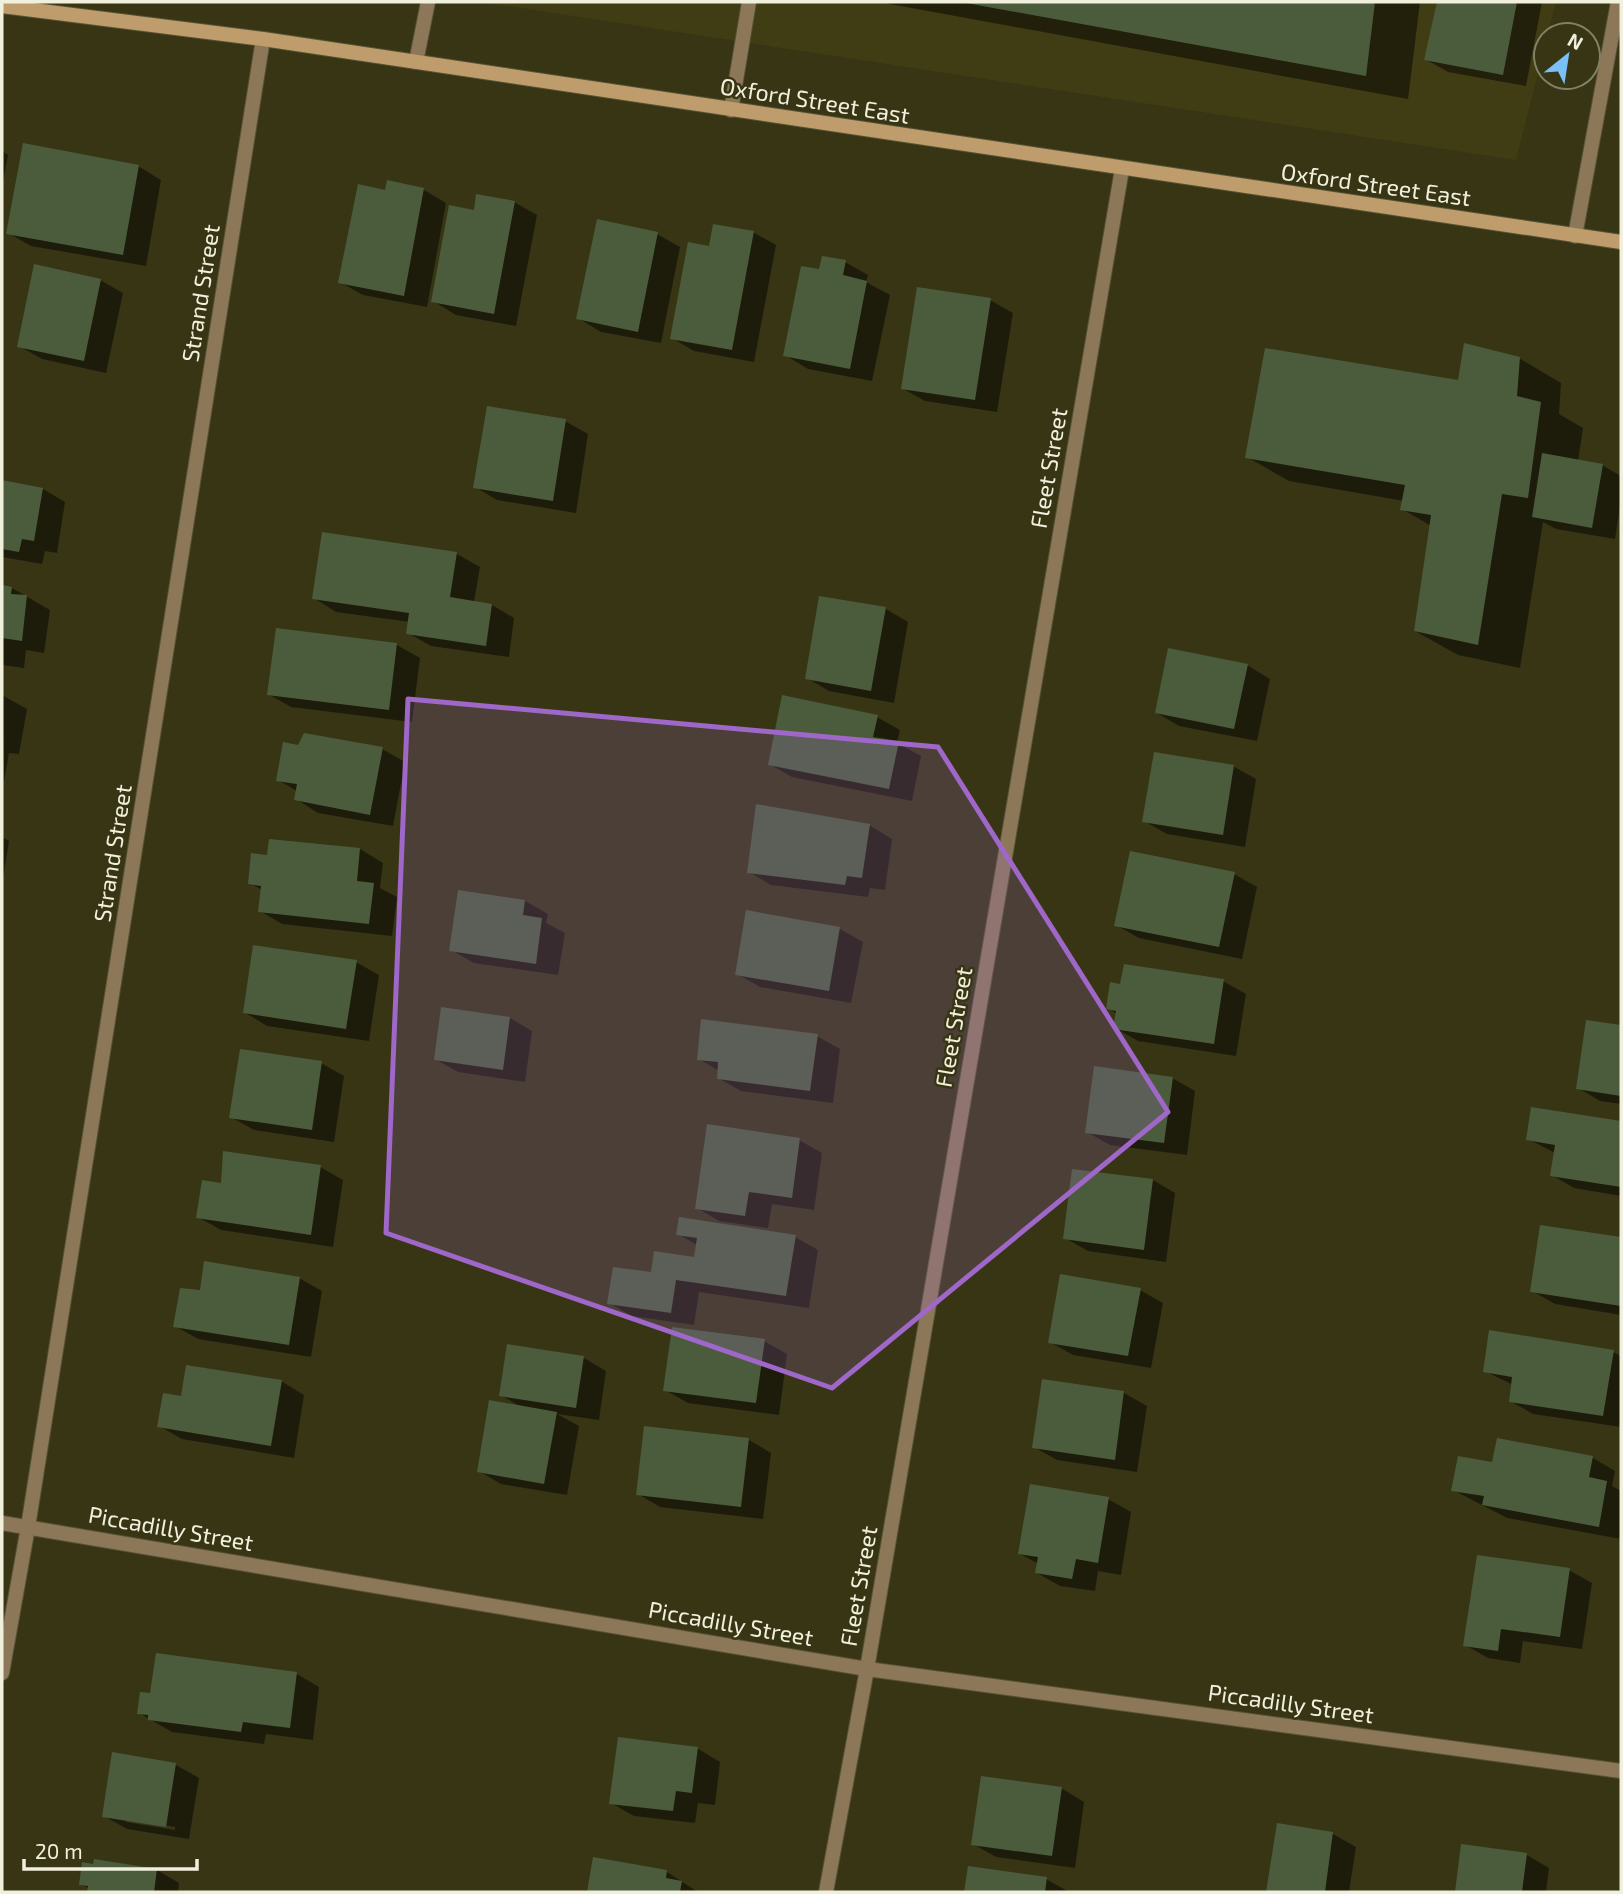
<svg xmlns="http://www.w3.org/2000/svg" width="1623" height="1894" font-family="'Exo 2',sans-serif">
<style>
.built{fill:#403c13}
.shadow{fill:#0007;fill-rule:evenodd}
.building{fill:#4b5c3d}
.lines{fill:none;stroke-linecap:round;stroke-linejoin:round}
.lane-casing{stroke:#565335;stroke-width:16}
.street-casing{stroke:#565335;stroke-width:16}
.secondary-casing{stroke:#565335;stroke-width:16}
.lane{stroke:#8d7759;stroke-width:14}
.street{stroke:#8d7759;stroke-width:14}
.secondary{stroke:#bf9c6c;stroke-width:14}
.marked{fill:#9e67c8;fill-opacity:0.2;stroke:#9e67c8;stroke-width:5;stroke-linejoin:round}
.labels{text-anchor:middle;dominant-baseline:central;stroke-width:5;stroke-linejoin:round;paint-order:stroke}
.street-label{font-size:23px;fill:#f1f0dd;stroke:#383515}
</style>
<rect width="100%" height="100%" fill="#383515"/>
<path class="built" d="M481,2H1556L1516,160Z"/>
<g class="shadow">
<path d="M879,2H1420L1408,99Z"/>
<path d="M1438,2H1542L1526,86L1448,72L1425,59Z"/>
<path d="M2,151L8,155L2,187Z"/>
<path d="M138,166L161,180L146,266L31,246L8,233Z"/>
<path d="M424,190L446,203L427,307L363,295L340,282L386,192Z"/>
<path d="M514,202L537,215L516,326L456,315L433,301L475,212Z"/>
<path d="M753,232L776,245L754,362L694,351L672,338Z"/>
<path d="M657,234L680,247L661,343L601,332L578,318Z"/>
<path d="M845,262L868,275L866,282L890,295L872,381L808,369L785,355L820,271Z"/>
<path d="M100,280L123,293L106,373L42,359L19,346Z"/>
<path d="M990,300L1013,313L997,412L925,401L902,388Z"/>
<path d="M1519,358L1561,383L1559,414L1583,428L1578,461L1602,465L1621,476V500L1615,539L1556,529L1543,522L1520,668L1458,655L1415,631L1431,526L1402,509L1404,501L1289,481L1247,457Z"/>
<path d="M565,421L588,434L576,513L497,500L475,487Z"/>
<path d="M2,482L43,489L65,502L57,553L45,551L42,564L2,557Z"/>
<path d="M324,534L457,554L480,567L474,602L492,605L514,618L509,657L431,646L408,633L410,622L336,612L314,598Z"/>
<path d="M2,587L12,588L50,610L44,653L26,650L24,668L2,665Z"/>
<path d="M886,609L908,622L894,703L829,691L807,678Z"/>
<path d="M277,630L397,645L420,658L412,722L291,707L268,694Z"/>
<path d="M1247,665L1270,679L1257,741L1179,726L1157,713Z"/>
<path d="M2,695L27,709L19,754L9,753L4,782Z"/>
<path d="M877,717L900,730L897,743L921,756L912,801L792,777L769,764Z"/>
<path d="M299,747L382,749L405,762L393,826L318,813L296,799L297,791L278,780Z"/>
<path d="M1233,766L1256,779L1245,847L1167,834L1144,821Z"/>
<path d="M869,825L892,839L885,890L870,888L868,897L771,885L749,872Z"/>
<path d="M2,837L9,841L2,885Z"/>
<path d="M360,849L383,863L380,888L397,897L392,936L282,924L260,911L262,890L250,883L269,857Z"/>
<path d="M1234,874L1257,887L1242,959L1139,938L1116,925Z"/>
<path d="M459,892L525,901L548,914L546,923L565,933L558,975L474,963L451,950Z"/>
<path d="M748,912L840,929L863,942L851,1003L760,987L737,974Z"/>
<path d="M356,962L379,975L369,1041L267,1026L244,1012Z"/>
<path d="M1223,981L1246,994L1236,1056L1138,1041L1115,1028L1117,1014L1108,1008L1122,986Z"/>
<path d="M510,1018L532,1031L525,1082L458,1072L435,1059Z"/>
<path d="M1587,1022L1621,1027V1104L1600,1101L1578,1088Z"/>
<path d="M817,1036L840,1049L833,1103L741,1091L718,1078L719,1071L699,1059Z"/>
<path d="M321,1063L344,1076L334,1142L254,1130L231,1117Z"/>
<path d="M1172,1078L1195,1091L1187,1155L1110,1145L1087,1132Z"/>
<path d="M1532,1109L1621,1123V1196L1574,1188L1552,1175L1555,1153L1528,1139Z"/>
<path d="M799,1140L822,1153L814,1210L772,1204L768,1228L719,1221L697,1208Z"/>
<path d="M320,1167L343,1180L333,1247L221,1230L198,1217L222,1185Z"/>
<path d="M1153,1180L1175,1193L1166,1262L1088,1251L1065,1238Z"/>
<path d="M1542,1227L1621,1239V1315L1555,1304L1532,1291Z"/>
<path d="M678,1234L795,1237L818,1250L809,1308L699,1292L694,1325L632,1316L609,1303L652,1274L695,1259L697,1245Z"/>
<path d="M299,1278L322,1291L311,1357L198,1339L175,1326Z"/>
<path d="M1140,1290L1163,1303L1151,1368L1073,1355L1050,1342Z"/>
<path d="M764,1341L787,1354L779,1415L688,1403L665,1390Z"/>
<path d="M1613,1352L1621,1356V1427L1533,1414L1510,1401L1513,1385L1485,1371Z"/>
<path d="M584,1358L606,1371L599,1420L557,1414L579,1426L567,1495L501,1484L479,1471L521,1407L501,1395Z"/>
<path d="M281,1381L304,1395L294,1458L182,1439L159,1426L182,1398Z"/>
<path d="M1043,1381L1124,1393L1147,1406L1137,1472L1057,1460L1034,1447Z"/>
<path d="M749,1440L771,1453L763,1519L660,1507L638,1494Z"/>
<path d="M1593,1458L1615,1471L1612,1486L1621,1491V1539L1507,1518L1453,1490L1494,1464Z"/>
<path d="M1108,1499L1131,1512L1121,1575L1098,1571L1095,1591L1060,1586L1037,1573L1039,1564L1020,1554Z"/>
<path d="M1569,1570L1592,1583L1582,1649L1523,1641L1520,1663L1488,1658L1465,1645Z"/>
<path d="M297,1674L319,1687L313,1740L266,1734L264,1744L172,1732L139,1713L152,1695Z"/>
<path d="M697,1748L720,1762L715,1805L698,1803L695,1823L634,1816L611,1803Z"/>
<path d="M114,1755L176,1765L199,1778L189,1839L127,1829L104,1816ZM126,1819L175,1827V1830L126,1822Z"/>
<path d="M1061,1788L1084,1802L1075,1868L996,1857L973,1844Z"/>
<path d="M1279,1825L1333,1834L1356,1847L1349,1892H1268Z"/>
<path d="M1463,1846L1527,1855L1549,1868L1546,1892H1457Z"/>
<path d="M595,1859L667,1872L698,1892H589Z"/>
<path d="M969,1868L1046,1879L1069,1892H966Z"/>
<path d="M157,1870L179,1883L178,1892H89L90,1889L81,1884Z"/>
</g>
<g class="building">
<path d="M961,2H1375L1366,76Z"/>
<path d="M1437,2H1517L1503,75L1424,60Z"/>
<path d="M23,143L139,165L123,255L6,234Z"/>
<path d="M387,180L424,188L404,296L338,283L358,184L385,190Z"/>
<path d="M476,194L515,201L494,314L431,302L449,205L474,210Z"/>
<path d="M597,219L658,232L638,332L576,319Z"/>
<path d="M713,224L754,231L732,350L670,339L688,242L709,246Z"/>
<path d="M822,256L846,260L843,275L867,281L850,369L783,356L801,266L819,269Z"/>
<path d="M34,264L101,279L84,361L17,347Z"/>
<path d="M917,287L991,298L975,400L901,389Z"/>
<path d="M1464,343L1520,357L1517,396L1541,402L1528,498L1502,494L1478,645L1414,631L1431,515L1400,510L1405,485L1245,458L1265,348L1458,380Z"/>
<path d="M487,406L566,419L553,501L473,488Z"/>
<path d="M1542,453L1603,464L1592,528L1532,517Z"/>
<path d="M2,480L43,488L34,541L22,539L19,552L2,549Z"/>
<path d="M322,532L457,552L450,597L492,604L486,646L406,634L409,613L312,599Z"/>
<path d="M2,585L12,587L11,594L27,595L22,641L2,638Z"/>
<path d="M819,596L886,607L871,691L805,679Z"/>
<path d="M276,628L397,643L389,710L267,695Z"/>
<path d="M1168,648L1248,664L1234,729L1155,713Z"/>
<path d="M782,695L878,715L873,737L899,741L889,789L768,765Z"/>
<path d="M304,733L383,747L370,815L294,800L297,784L276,781L283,742L298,745Z"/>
<path d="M1154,752L1234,765L1223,835L1142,822Z"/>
<path d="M756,804L870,824L862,878L847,876L845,885L747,873Z"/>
<path d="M269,839L360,848L357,881L374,883L369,924L258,912L261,886L248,884L251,853L267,855Z"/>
<path d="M1130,851L1235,872L1219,947L1114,926Z"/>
<path d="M458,890L525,900L523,915L542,918L536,964L449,951Z"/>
<path d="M746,910L840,927L829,991L735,975Z"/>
<path d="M253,945L357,960L346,1029L243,1013Z"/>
<path d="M1124,964L1224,979L1214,1044L1113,1029L1116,1011L1106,1009L1110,982L1120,984Z"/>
<path d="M441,1007L510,1017L503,1070L434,1060Z"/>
<path d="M701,1019L818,1034L810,1091L717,1079L718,1062L697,1060Z"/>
<path d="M1586,1020L1621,1025V1096L1576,1089Z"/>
<path d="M240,1049L322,1061L312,1130L229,1118Z"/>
<path d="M1094,1066L1173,1077L1164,1143L1085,1133Z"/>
<path d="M1531,1107L1621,1121V1187L1550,1176L1555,1145L1526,1140Z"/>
<path d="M707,1124L800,1138L792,1198L749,1192L745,1216L695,1209Z"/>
<path d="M223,1151L321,1165L311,1235L196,1218L202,1180L221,1183Z"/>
<path d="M1072,1169L1153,1179L1144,1250L1063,1239Z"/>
<path d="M679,1217L796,1235L786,1296L676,1280L671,1313L607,1304L613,1267L651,1272L654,1251L694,1257L697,1238L676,1235Z"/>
<path d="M1540,1225L1621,1237V1306L1530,1292Z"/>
<path d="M204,1261L300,1277L289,1345L173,1327L180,1288L200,1290Z"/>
<path d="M1060,1274L1141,1288L1128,1356L1048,1343Z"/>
<path d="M672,1327L765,1339L756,1403L663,1391Z"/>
<path d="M1489,1330L1614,1350L1603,1416L1509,1402L1512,1377L1483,1372Z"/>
<path d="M507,1344L584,1356L576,1408L499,1396Z"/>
<path d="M186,1365L282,1380L271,1446L157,1427L163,1393L181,1396Z"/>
<path d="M1042,1379L1124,1391L1115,1460L1032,1448Z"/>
<path d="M489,1400L557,1412L544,1484L477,1472Z"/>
<path d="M644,1426L749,1438L741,1507L636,1495Z"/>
<path d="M1497,1438L1593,1456L1589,1477L1607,1481L1599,1527L1482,1505L1484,1496L1451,1491L1458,1456L1492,1462Z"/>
<path d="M1030,1484L1109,1497L1098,1563L1076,1559L1072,1579L1035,1573L1038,1557L1018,1554Z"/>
<path d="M1477,1555L1570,1568L1560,1637L1501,1629L1498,1651L1463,1646Z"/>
<path d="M156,1653L297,1672L290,1728L243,1722L241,1732L148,1720V1715L137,1714L140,1692L150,1693Z"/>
<path d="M618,1737L698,1747L692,1793L676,1791L673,1811L609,1804Z"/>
<path d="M112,1752L176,1763L166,1827L102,1817Z"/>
<path d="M981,1776L1062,1787L1052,1856L971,1845Z"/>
<path d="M1277,1823L1333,1832L1325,1892H1266Z"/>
<path d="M1461,1844L1527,1853L1522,1892H1455Z"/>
<path d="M593,1857L667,1870L666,1878L682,1881L680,1892H587Z"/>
<path d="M94,1859L157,1869L154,1892H87L88,1886L79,1885L82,1862L93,1864Z"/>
<path d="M968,1866L1047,1877L1045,1892H964Z"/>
</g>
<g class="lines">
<defs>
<path id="lane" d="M416,62L428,2"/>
<g id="street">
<path d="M731,110L749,2"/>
<path d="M1575,236L1618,2"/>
<path d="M2,1523L867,1669L1621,1771"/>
<path d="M2,1673L28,1527L263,39"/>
<path d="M826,1892L867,1669L1122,169"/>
</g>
<path id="secondary" d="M2,6L263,39L1621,242"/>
</defs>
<use href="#lane" class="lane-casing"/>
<use href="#street" class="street-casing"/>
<use href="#secondary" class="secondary-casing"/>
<use href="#lane" class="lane"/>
<use href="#street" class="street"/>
<use href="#secondary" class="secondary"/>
</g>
<path class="marked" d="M408,699L938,747L1168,1112L832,1388L386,1233Z"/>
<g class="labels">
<g class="street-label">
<text transform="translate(815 100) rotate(9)">Oxford Street East</text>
<text transform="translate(1376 184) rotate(8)">Oxford Street East</text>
<text transform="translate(200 293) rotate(-81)">Strand Street</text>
<text transform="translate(1048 468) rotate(-80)">Fleet Street</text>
<text transform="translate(112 853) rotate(-81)">Strand Street</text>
<text transform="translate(953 1027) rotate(-80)">Fleet Street</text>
<text transform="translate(171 1528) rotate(10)">Piccadilly Street</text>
<text transform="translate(858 1586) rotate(-80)">Fleet Street</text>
<text transform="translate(731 1623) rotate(10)">Piccadilly Street</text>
<text transform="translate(1291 1703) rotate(8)">Piccadilly Street</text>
</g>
</g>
<rect width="1623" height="1894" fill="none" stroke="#f1f0dd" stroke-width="7"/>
<g transform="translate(1567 56) rotate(30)"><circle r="33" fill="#383515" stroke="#828065" stroke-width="2"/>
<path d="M0-5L12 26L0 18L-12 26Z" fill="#7abff8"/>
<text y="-10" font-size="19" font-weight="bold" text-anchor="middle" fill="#f1f0dd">N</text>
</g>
<path d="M24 1859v10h173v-10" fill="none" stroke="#f1f0dd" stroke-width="3.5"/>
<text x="35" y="1859" font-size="21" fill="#f1f0dd" stroke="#383515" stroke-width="5" paint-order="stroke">20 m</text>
</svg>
